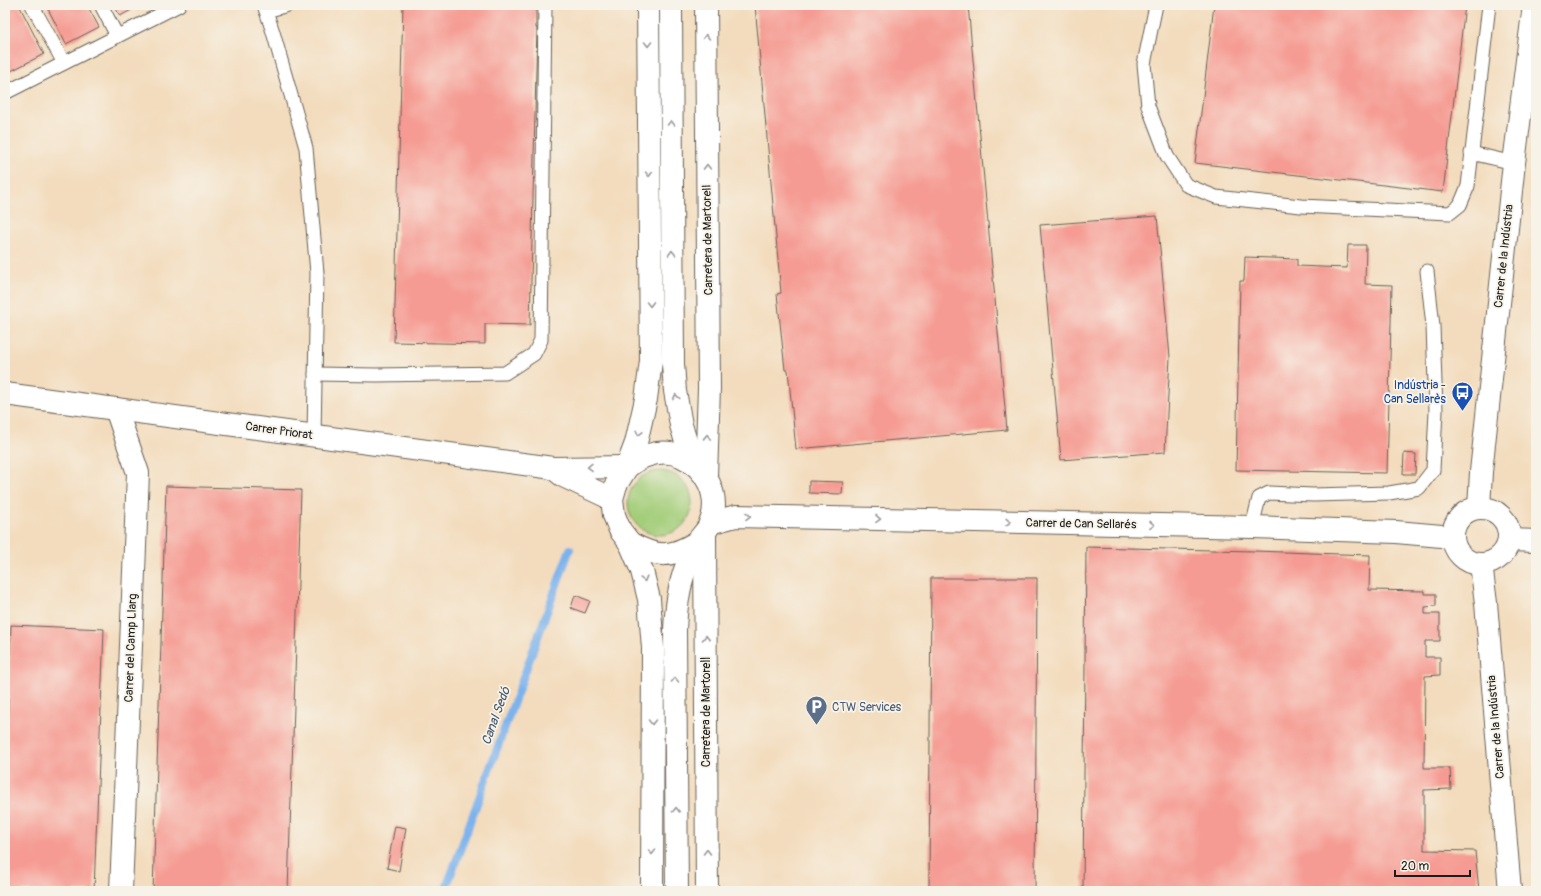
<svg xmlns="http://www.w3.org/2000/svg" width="1541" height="896" font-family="Pangolin,sans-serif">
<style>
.green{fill:#a3cd79;stroke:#60744a}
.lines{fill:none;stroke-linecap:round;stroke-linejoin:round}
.stream{stroke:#7db3ec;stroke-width:8}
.building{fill:#f59b93}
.lane-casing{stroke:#675f54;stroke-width:15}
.street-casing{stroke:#675f54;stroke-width:24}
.secondary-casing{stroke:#675f54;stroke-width:24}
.lane{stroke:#fff;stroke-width:13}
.street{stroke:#fff;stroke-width:22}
.secondary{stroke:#fff;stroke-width:22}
.oneway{stroke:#999}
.labels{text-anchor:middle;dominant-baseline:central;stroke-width:3.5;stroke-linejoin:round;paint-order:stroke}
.street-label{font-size:12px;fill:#1c1c1c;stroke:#f7f3e8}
.transit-label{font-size:12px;fill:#164399;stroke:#f7f3e8;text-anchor:end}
.service-label{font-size:12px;fill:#4e5e75;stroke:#f7f3e8;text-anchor:start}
.water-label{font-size:13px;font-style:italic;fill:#43586f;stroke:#f7f3e8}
</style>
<rect width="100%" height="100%" fill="#f7f3e8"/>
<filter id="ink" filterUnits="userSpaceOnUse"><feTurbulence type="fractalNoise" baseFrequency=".025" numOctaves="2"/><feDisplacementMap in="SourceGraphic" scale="8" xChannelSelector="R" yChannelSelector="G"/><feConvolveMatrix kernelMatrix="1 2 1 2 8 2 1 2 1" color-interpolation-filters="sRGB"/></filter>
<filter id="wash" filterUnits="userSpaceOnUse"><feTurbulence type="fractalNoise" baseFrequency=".012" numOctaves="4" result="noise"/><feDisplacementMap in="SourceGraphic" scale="16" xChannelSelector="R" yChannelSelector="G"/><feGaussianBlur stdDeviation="0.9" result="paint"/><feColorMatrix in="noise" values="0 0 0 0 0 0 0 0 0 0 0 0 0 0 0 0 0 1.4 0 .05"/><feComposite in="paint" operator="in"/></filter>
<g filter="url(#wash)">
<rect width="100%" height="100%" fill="#f3dcbd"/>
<circle class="green" cx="660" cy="503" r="32"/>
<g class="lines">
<path class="stream" d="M445,891L570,549"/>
</g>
<g id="blocks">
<g class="building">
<path d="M5,5H19L44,54L11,71L5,59Z"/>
<path d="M46,5H87L99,27L66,44Z"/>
<path d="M114,5H141L120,16Z"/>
<path d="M403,5H536V28H537L530,325L485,324V344L394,342Z"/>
<path d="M755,5H968L1007,430L796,449L788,370H785L777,294L781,293Z"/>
<path d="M1214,5H1465L1443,192L1195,163Z"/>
<path d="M1157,216L1170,357L1165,452L1061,460L1040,225Z"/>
<path d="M1348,245H1366L1365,284L1392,285L1387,473L1236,470L1240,281H1244L1245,257L1297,259V266L1347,268Z"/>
<path d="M1404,453L1416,454L1415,474H1403Z"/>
<path d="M809,481L843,482L842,494L809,493Z"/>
<path d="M166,486L301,490L288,891H153Z"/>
<path d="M1086,547L1254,551L1370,555L1369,590L1425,591V594H1436V606L1425,607V614H1440V641H1425V657H1440V675L1425,676L1424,768H1450L1451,789L1424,790V850L1475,851L1479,891H1083Z"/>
<path d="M931,578H1037L1035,891H929Z"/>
<path d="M575,595L590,601L585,613L571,608Z"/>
<path d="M11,625L104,629L94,891H5V785Z"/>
<path d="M395,826L406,828L399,871L387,868Z"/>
</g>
</g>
</g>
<g filter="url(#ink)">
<use href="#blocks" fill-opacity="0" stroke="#675f54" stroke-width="1"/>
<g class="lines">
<defs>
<g id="lane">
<path d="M32,5L64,63"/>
<path d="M101,5L117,36"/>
<path d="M264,5L273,32L306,148L317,273L314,436"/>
<path d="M1156,5L1144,64L1148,106L1167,156L1186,185L1216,197L1301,206L1450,213L1460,205L1468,186L1489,5"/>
<path d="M266,11L288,5"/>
<path d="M5,93L179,5"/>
<path d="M1471,153L1514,163"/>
<path d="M315,374L376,375L505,373L534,354L541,340L545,5"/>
<path d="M1252,527L1259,498L1269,493L1313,495L1389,493L1419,488L1433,470L1436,411L1433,326L1427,271"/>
</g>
<g id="street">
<path d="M706,5L709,388L706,476"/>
<path d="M5,394L553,468L627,467"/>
<path d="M116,409L138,473L121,891"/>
<path d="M553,468L563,476L612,499"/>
<path d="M1479,508L1481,472L1514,163L1534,5"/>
<circle cx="1481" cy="536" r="28"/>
<path d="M710,523L736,516L1252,527L1396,532L1453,537"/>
<path d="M705,533L707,891"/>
<path d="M1509,540L1536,541"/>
<path d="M1481,564L1486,603L1510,891"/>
</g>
<g id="secondary">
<path d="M648,5L651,361L646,399L636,443L627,467L616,485L612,499L614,515L620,530L630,543L642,571L649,599L653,648L652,891"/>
<path d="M671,5L673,364L675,391L681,425L692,462"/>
<path d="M627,467C643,455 662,448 681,456C707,468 720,495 711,522C708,530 702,535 697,542C693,550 689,559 686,567C678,588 676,608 675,630L677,891"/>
<path d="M630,543C657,558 671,558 697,542"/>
</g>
</defs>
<use href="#lane" class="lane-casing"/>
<use href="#street" class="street-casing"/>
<use href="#secondary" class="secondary-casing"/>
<use href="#lane" class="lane"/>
<use href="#street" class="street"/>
<use href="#secondary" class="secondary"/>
</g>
<defs><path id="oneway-chevron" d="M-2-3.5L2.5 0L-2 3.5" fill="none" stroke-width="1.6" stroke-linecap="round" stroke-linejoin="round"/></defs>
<g class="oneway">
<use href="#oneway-chevron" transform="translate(706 37) rotate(-91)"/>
<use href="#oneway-chevron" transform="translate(648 44) rotate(90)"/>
<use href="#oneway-chevron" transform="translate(671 123) rotate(-90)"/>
<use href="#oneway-chevron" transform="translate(707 167) rotate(-91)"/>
<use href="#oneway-chevron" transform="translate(649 174) rotate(89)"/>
<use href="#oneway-chevron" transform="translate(672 253) rotate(-91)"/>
<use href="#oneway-chevron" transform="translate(650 304) rotate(89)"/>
<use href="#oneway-chevron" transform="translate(676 397) rotate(-100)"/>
<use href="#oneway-chevron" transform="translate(639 433) rotate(103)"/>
<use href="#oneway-chevron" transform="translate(707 437) rotate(-88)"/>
<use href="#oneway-chevron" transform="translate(590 467) rotate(179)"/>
<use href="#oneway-chevron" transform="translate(748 516) rotate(1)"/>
<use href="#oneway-chevron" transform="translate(878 519) rotate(1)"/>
<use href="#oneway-chevron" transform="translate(1008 522) rotate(1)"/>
<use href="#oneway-chevron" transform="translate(1152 525) rotate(1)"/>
<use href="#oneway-chevron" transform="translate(644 579) rotate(75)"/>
<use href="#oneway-chevron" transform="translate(706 638) rotate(-90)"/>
<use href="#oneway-chevron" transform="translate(675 680) rotate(-90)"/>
<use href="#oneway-chevron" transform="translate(652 722) rotate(90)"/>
<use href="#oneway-chevron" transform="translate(676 810) rotate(-90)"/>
<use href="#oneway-chevron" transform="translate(652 852) rotate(90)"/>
<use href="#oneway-chevron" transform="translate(707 852) rotate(-90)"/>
</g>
</g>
<defs>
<symbol id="bus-pin" viewBox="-11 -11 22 30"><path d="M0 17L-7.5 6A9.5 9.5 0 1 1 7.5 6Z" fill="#1a4fb4" stroke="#f7f3e8"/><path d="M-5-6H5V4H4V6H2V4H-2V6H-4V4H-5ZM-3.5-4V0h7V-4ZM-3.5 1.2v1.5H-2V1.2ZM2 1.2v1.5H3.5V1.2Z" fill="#fff"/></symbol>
<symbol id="parking-pin" viewBox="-11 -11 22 30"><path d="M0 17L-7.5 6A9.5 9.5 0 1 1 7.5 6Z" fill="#5c6f8a" stroke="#f7f3e8"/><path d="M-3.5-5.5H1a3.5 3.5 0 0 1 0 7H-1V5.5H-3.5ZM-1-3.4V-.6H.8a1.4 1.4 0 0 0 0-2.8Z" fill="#fff"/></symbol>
</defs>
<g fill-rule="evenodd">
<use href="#bus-pin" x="1450" y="380" width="25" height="34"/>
<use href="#parking-pin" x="804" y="694" width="25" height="34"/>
</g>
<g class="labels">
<g class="street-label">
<text transform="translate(708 240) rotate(-91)">Carretera de Martorell</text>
<text transform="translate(1504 256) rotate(-84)">Carrer de la Indústria</text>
<text transform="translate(279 431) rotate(8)">Carrer Priorat</text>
<text transform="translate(1081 524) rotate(1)">Carrer de Can Sellarés</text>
<text transform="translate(131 648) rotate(-88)">Carrer del Camp Llarg</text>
<text transform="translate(706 712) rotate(-90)">Carretera de Martorell</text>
<text transform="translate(1496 727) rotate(-95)">Carrer de la Indústria</text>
</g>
<g class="transit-label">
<text x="1446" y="385">Indústria -<tspan x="1446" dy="14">Can Sellarès</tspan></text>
</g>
<g class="service-label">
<text x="832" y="707">CTW Services</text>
</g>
<g class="water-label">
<text transform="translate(496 716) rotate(-70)">Canal Sedó</text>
</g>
</g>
<rect width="1541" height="896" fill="none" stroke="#f7f3e8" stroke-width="20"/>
<path d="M1395 870v6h75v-6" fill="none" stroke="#1c1c1c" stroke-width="2"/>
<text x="1401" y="870" font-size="12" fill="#1c1c1c" stroke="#f7f3e8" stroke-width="3" paint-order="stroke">20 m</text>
</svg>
